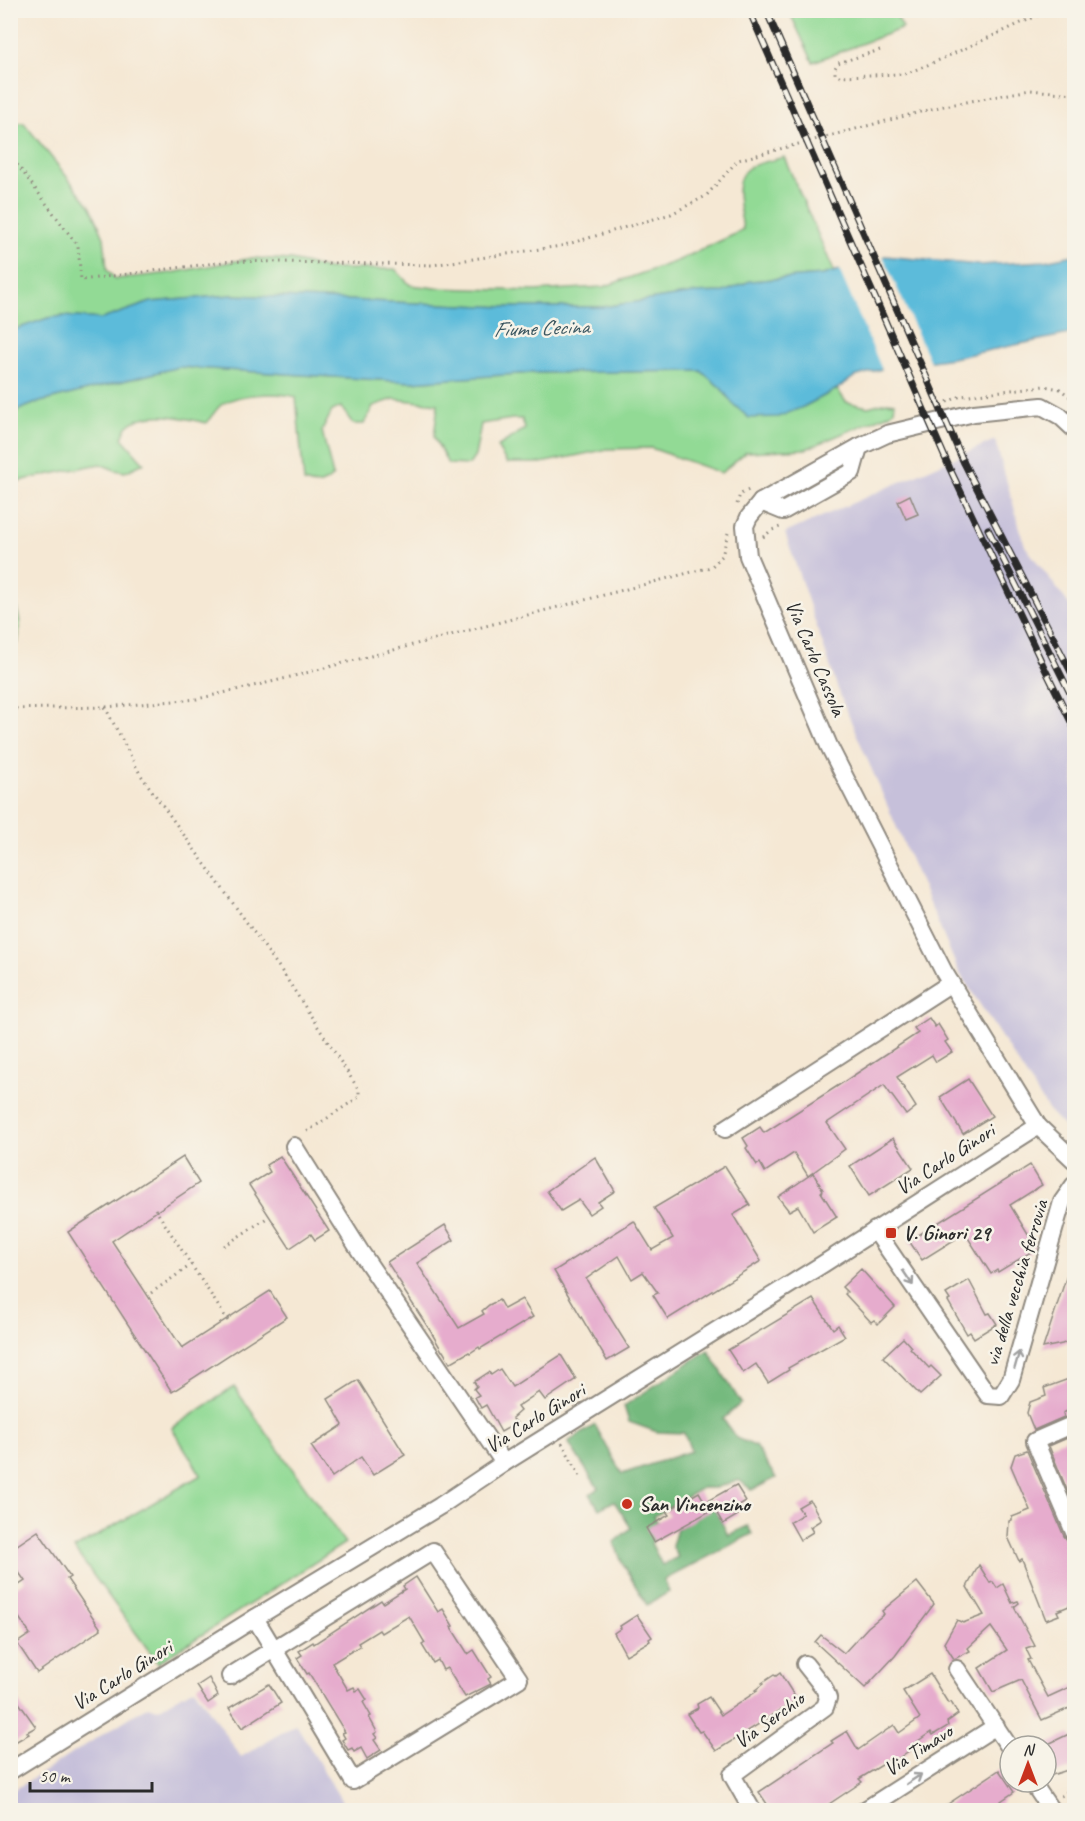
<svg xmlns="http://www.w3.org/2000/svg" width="1085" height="1821" font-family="Caveat,sans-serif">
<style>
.industrial{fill:#c6c0da}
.green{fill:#92da95;stroke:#5e8260;stroke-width:1.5}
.forest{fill:#75ba7e;stroke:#507254;stroke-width:1.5}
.water{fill:#5cbbda;stroke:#447382;stroke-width:1.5}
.pier{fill:#f5e8d4}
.building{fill:#e6accd}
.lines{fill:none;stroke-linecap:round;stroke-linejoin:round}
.minor-casing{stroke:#908a80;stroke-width:20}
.path{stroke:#908a80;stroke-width:3;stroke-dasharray:1.5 4.5;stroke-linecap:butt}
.minor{stroke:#fff;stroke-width:16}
.rail-casing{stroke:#2b2b2b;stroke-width:7}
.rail{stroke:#f7f3e8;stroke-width:4.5;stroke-dasharray:14;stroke-linecap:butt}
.oneway{stroke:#a0a0a0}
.poi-dot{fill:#c8321e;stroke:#f7f3e8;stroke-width:2}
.labels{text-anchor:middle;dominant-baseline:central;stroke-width:5;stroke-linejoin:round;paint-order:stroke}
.street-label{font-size:21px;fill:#2b2b2b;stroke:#f7f3e8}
.poi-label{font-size:21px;font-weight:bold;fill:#2b2b2b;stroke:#f7f3e8;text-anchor:start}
.water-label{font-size:22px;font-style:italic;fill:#3a5660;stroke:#f7f3e8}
</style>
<rect width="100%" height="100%" fill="#f7f3e8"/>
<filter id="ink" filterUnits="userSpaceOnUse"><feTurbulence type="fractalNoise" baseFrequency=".0167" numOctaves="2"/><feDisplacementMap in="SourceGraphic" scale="12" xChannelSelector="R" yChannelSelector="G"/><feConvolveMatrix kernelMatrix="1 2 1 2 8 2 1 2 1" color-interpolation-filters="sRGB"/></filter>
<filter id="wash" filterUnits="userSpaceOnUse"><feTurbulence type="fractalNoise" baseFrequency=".008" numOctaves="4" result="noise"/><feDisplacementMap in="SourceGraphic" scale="24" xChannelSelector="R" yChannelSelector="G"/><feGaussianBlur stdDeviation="1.35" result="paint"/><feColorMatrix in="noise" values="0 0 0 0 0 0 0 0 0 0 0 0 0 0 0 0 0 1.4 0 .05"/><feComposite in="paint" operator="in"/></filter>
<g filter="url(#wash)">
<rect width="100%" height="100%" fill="#f5e8d4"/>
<g class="industrial">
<path d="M995,440L1025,546L1074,611V1137L1049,1111L959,972L841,698L785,533Z"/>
<path d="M194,1688L241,1757L296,1724L347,1810H11V1792L148,1706L158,1709Z"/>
</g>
<g class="green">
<path d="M789,11H894L903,28L813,62Z"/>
<path d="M13,123H24L91,207L104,237L107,270L115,279L171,273L252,258L291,260L328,269H395L410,285L436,288L534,291L603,287L677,261L733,235L743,229C741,212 731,181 747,169C754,163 775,160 784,157L834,271L823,275L750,281L724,292L694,293L603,307H507L232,295L151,302L102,319L63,316L48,318L11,331L10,136Z"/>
<path d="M179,367L411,382L531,373L701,371L721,388L733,404L803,407L837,389L846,402L868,407L887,402L895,403L894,410L889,414L806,449L746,452L721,473L651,448L608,449L541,463H507L497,447L525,429L522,419H512L481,424L475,456L469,465L448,464L434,437L438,404L394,399L373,406L364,424H353L341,407L332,411L322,431L333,476C323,485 317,487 304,482L296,397C278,392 238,393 221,405C216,409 211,418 206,423C185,418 146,408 128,426C125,429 124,434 122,438L144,463L125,472L115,470L100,464L36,477L16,482L11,486V413L36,403Z"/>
<path d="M10,582L20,622L18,643H11Z"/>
<path d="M234,1387L345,1543L158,1663L74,1549L201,1475L172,1428Z"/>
</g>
<path class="forest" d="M708,1350L741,1403L723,1419L736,1438L755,1446L776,1478L752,1490L739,1480L715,1488H702L654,1516L663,1533L651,1543L662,1565L678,1557L672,1546L677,1529L714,1507L728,1535L748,1526L752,1534L664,1580L669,1592L647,1605L623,1565L614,1542L631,1528L614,1501L599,1509L590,1494L598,1488L568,1442L595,1425L622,1474L691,1451L684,1433L657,1432L629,1422L624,1406Z"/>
<path class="water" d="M1074,255V333L952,358L885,368L854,377L837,389L803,407L778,417L749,418L733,404L721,388L701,371L531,373L411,382L179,367L36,403L11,413L10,331L48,318L63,316L102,319L151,302L232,295L507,307H603L694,293L724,292L750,281L823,275L885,256L979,265L1044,261Z"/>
<path class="pier" d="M882,254L931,364L883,372L838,267Z"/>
<g id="blocks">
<g class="building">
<path d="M910,495L918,514L906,519L898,501Z"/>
<path d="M929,1018L935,1027L938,1024L948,1040L945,1042L952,1052L936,1062L932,1055L897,1077L916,1107L906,1115L884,1085L827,1123L845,1149L808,1176L794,1153L765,1172L760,1163L757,1165L746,1148L748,1146L743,1138L760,1127L764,1133L836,1087L918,1033L914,1028Z"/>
<path d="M968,1079L992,1116L963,1134L940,1097Z"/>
<path d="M893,1138L913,1168L869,1196L850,1166Z"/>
<path d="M280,1156L329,1231L315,1240L311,1234L290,1248L249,1185L270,1172L266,1165Z"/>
<path d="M183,1157L199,1183L112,1241L182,1348L270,1291L287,1317L172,1392L68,1232Z"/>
<path d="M595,1157L615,1191L598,1202L601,1206L589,1214L579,1200L561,1211L547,1191Z"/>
<path d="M1030,1165L1042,1185L1010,1205L1035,1246L1030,1250L1031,1252L998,1272L997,1270L991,1274L965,1233L922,1260L909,1241Z"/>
<path d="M725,1166L750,1205L733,1215L761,1261L668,1319L653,1295L658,1293L643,1272L632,1279L619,1256L586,1279L629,1348L607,1361L554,1271L634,1221L652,1250L673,1238L654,1208Z"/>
<path d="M813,1173L823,1190L821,1192L837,1217L813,1232L798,1206L789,1211L778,1197Z"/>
<path d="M445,1225L454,1240L417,1263L459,1328L484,1314L482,1311L489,1305L499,1300L504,1309L522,1299L533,1317L480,1349L479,1347L470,1353L469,1352L450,1363L443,1351H442L431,1332L401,1286L402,1285L387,1262Z"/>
<path d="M861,1269L895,1307L878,1324L874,1320L871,1322L845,1294L847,1292L842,1287Z"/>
<path d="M1069,1269L1074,1304V1339L1062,1344L1043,1348Z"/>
<path d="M969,1280L987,1314L990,1313L997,1324L974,1338L970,1332L967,1334L948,1301L950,1300L946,1294Z"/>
<path d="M813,1299L833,1329L838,1325L845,1336L788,1368L789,1370L768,1383L756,1364L743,1373L728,1350Z"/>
<path d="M903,1338L911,1347L910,1348L929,1368L931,1366L941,1376L920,1395L883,1357Z"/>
<path d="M561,1355L576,1379L545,1400L539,1392L517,1407L520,1411L512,1418L517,1423L501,1432L486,1405L481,1408L475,1397L479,1395L474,1389L477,1386L474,1382L489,1372L491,1375L500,1369L512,1387Z"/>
<path d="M1074,1377V1408L1063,1413L1064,1417L1034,1430L1027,1413L1030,1402L1046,1396L1044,1388Z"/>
<path d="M358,1380L405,1455L373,1475L361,1457L332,1477L311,1446L343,1425L328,1399Z"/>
<path d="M1072,1436L1074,1441V1507L1049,1446Z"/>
<path d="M1027,1450L1064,1536L1068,1541L1074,1542V1604L1057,1611L1059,1615L1046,1620L1022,1559L1019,1561L1008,1537L1009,1521L1012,1520V1517L1030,1510L1011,1466L1015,1454Z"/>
<path d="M736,1485L746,1501L734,1508L738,1515L723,1524L709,1500Z"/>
<path d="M699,1492L710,1511L654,1542L646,1528L669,1515L666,1511Z"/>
<path d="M810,1500L821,1520L810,1527L813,1532L800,1540L790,1522L803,1514L798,1507Z"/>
<path d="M38,1531L70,1577L67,1579L101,1629L37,1673L17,1643L30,1634L10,1604V1591L25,1581L10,1560V1550Z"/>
<path d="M979,1565L990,1583L993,1582L997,1588L1003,1584L1012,1603L1018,1601L1019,1603L1014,1607L1035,1646L1026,1649L1031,1659L1028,1660L1048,1697L1074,1685V1706L1042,1720L1021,1680L993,1692L979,1668L1007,1650L991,1627L968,1648L970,1651L954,1659L944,1643L957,1620L963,1623L984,1615L967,1587Z"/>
<path d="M416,1577L438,1612L443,1609L453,1626L451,1627L468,1654L474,1650L491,1677L488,1679L491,1684L465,1697L447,1668L443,1670L438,1660L433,1663L422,1645L425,1643L409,1616L381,1633L379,1630L358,1643L360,1646L332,1663L348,1690L354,1687L356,1691L360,1689L367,1700L363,1702L371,1716L369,1717L377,1732L374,1734L377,1738L374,1740L381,1750L367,1759L361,1748L354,1752L352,1748L348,1750L342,1740L345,1738L342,1733L345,1732L309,1673L307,1674L297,1658L302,1655L299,1651L313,1642L314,1644L381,1600L383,1603L405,1589L403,1586Z"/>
<path d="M917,1582L934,1604L895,1656L865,1688L815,1642L821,1635L844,1653L868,1627L884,1614L882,1611Z"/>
<path d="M637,1615L652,1637L649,1639L650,1641L626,1655L614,1633L621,1628L620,1626Z"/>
<path d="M780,1673L797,1700L716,1751L702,1731L699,1732L687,1714L698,1708L697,1704L709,1697L721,1715L757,1691L755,1690L763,1684L762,1683L774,1675L776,1676Z"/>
<path d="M930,1674L948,1703L951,1702L958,1714L947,1722L948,1726L933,1735L931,1732L908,1748L910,1750L892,1763L890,1760L859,1779L862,1782L820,1810H771L759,1792L833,1743L831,1741L847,1731L858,1750L894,1725L899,1733L920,1718L903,1691Z"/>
<path d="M209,1678L218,1696L208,1703L197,1686Z"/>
<path d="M269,1684L281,1703L242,1728L229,1708Z"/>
<path d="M10,1690L36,1727L27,1732L29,1734L10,1745Z"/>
<path d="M1069,1734L1074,1740V1768L1046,1777V1745Z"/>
<path d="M999,1770L1014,1792L1001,1801L1002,1803L991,1810H939Z"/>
</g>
</g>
</g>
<g filter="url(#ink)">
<use href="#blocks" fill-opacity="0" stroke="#908a80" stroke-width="1.5"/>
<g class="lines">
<defs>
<g id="minor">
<path d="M1074,429L1060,416L1042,406L974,413L887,434L859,447L761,502L749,517L745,526L748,556L829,746L944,972L1038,1126L1074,1160"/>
<path d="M761,502L783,511L852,472L859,447"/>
<path d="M725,1129L951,983"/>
<path d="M294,1146L360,1251L504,1463"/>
<path d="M875,1230L988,1395L1001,1396L1011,1380L1062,1202L1074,1185"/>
<path d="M1074,1424L1035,1441L1074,1532"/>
<path d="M957,1669L1010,1748"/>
<path d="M230,1676L433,1551L519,1679L353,1781L255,1618"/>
<path d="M10,1771L255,1618L440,1506L504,1463L823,1264L1038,1126"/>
<path d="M1032,1782L1051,1810"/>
<path d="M752,1810L732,1775L825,1707L828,1698L824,1688L805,1664"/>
<path d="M865,1810L996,1726"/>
</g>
</defs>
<use href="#minor" class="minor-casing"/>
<g class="path">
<path d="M880,50L838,63L835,68V74L839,76L905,74L937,61L1050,10"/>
<path d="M10,155L78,246L81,280L231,261L432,265L561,246L671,214L706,196L738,160L939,107L1030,90L1074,94"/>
<path d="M947,402L961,396L1044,386L1060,389L1074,400"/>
<path d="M737,504L740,494L749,490"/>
<path d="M763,537L772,530L780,527"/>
<path d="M105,707L140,774L281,970L359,1090V1097L305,1133"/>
<path d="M10,709L105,707L197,699L275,681L711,567L722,556L728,533"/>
<path d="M155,1209L230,1324"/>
<path d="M224,1246L267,1218"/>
<path d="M151,1293L191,1265"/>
<path d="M562,1443L580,1476"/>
<path d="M1061,1796L1074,1787"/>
</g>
<use href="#minor" class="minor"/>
<defs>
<g id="rail">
<path d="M749,10L950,469L1044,667L1074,728"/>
<path d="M766,10L964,463L1074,678"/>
<path d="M988,529L1074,701"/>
</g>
</defs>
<use href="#rail" class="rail-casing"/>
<use href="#rail" class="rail"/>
</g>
<defs><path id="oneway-shaft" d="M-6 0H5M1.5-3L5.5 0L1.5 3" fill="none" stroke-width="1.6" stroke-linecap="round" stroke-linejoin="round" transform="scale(1.5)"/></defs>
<g class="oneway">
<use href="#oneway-shaft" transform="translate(908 1278) rotate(56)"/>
<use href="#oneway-shaft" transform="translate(1017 1360) rotate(-74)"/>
<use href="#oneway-shaft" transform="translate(914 1779) rotate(-33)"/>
</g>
</g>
<g class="poi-dot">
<rect x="885" y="1227" width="12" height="12" rx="3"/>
<circle cx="627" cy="1504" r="6"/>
</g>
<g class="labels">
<g class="street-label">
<text transform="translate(816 658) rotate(67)">Via Carlo Cassola</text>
<text transform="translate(945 1159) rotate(-33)">Via Carlo Ginori</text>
<text transform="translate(1016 1283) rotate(-73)">via della vecchia ferrovia</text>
<text transform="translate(535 1418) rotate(-32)">Via Carlo Ginori</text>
<text transform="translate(122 1675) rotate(-32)">Via Carlo Ginori</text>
<text transform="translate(769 1720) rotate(-36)">Via Serchio</text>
<text transform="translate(918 1750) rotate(-33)">Via Timavo</text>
</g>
<g class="poi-label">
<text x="903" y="1233">V. Ginori 29</text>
<text x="639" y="1504">San Vincenzino</text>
</g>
<g class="water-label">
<text transform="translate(541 328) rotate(-2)">Fiume Cecina</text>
</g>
</g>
<rect width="1085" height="1821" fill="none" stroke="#f7f3e8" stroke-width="36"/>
<g transform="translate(1028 1764)"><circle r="28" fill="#f7f3e8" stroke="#a5a39c" stroke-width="1.5"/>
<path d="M0-4.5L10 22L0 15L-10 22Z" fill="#c8321e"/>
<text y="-9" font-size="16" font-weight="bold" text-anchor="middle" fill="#2b2b2b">N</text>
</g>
<path d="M30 1782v9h122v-9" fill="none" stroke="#2b2b2b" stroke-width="3"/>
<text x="39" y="1782" font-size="18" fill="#2b2b2b" stroke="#f7f3e8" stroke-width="4.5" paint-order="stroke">50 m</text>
</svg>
